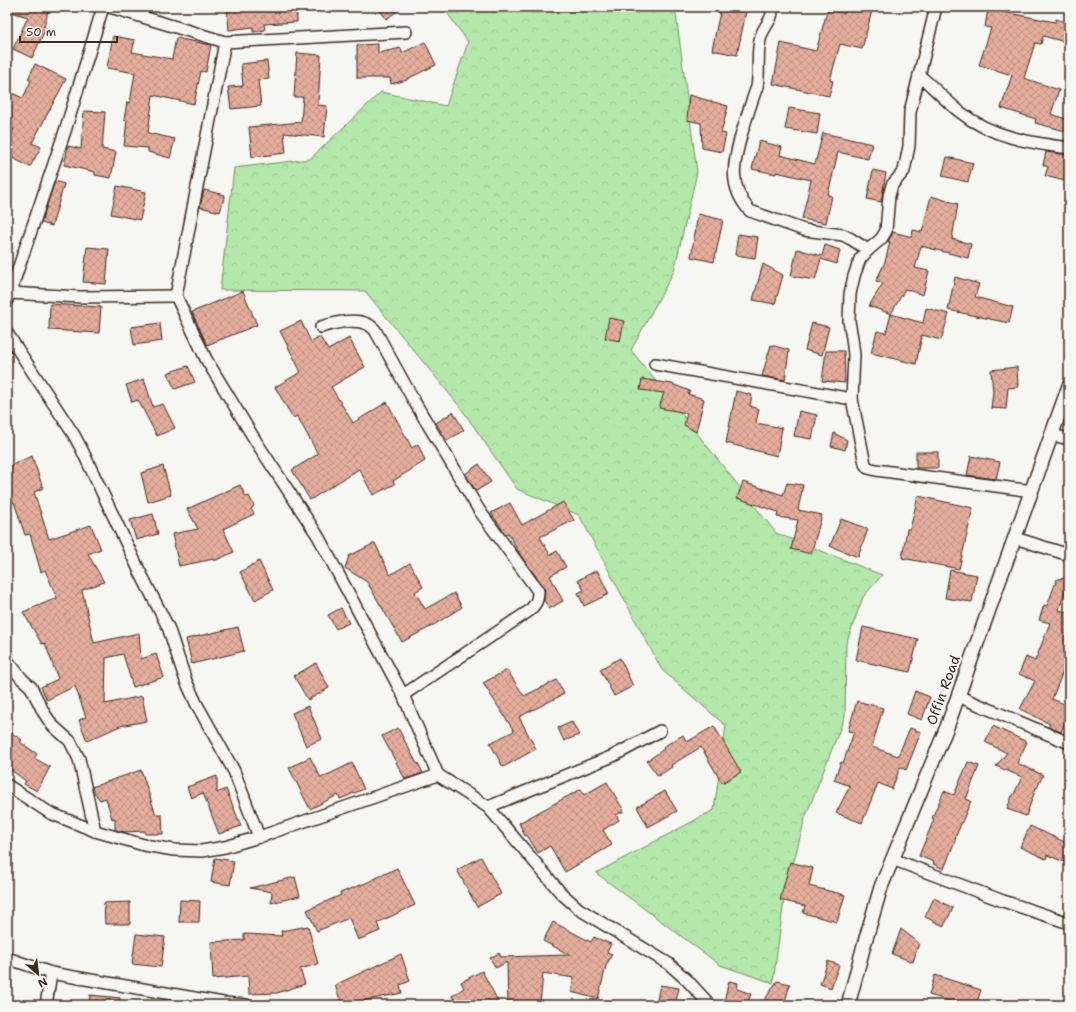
<svg xmlns="http://www.w3.org/2000/svg" width="1076" height="1012" font-family="'Shantell Sans',sans-serif">
<style>
.forest{fill:url(#forest-crowns);stroke:#788a64}
.building{fill:url(#building-cross-hatch);stroke:#3b2a1e}
.lines{fill:none;stroke-linecap:round;stroke-linejoin:round}
.minor-casing{stroke:#3b2a1e;stroke-width:14}
.tertiary-casing{stroke:#3b2a1e;stroke-width:16}
.minor{stroke:#f6f6f2;stroke-width:11}
.tertiary{stroke:#f6f6f2;stroke-width:13}
.labels{text-anchor:middle;dominant-baseline:central;stroke-width:4;stroke-linejoin:round;paint-order:stroke}
.street-label{font-size:14px;fill:#3b2a1e;stroke:#f6f6f2}
</style>
<defs>
<pattern id="forest-crowns" width="20" height="18" patternUnits="userSpaceOnUse"><rect width="20" height="18" fill="#b5e9ab"/><path d="M2 6a3 3 0 1 1 6 0M12 15a3 3 0 1 1 6 0" fill="none" stroke="#9dc893"/></pattern>
<pattern id="building-cross-hatch" width="8" height="8" patternUnits="userSpaceOnUse"><rect width="8" height="8" fill="#e6ae9e"/><path d="M0 0l8 8M0 8l8-8" fill="none" stroke="#bc8e80"/></pattern>
</defs>
<rect width="100%" height="100%" fill="#f6f6f2"/>
<filter id="ink" filterUnits="userSpaceOnUse"><feTurbulence type="fractalNoise" baseFrequency=".025" numOctaves="2"/><feDisplacementMap in="SourceGraphic" scale="8" xChannelSelector="R" yChannelSelector="G"/><feConvolveMatrix kernelMatrix="1 2 1 2 8 2 1 2 1" color-interpolation-filters="sRGB"/></filter>
<g filter="url(#ink)">
<path class="forest" d="M443,7H675L697,172L674,271L631,350L776,533L882,575L863,597L846,644L845,716L805,818L784,900L773,983L720,965L596,873L714,810L726,726L662,670L579,515L517,489L461,408L365,291L220,290L234,168L310,159L381,92L446,106L468,42Z"/>
<g class="building">
<path d="M7,7H49L44,27L46,28L32,58L13,49L28,17L7,11Z"/>
<path d="M227,7H297V22L264,24L265,30L253,32V27L229,30Z"/>
<path d="M378,7H403L386,19Z"/>
<path d="M721,7H747L737,55L712,50Z"/>
<path d="M844,7H873L862,49L840,44L830,80L833,81L829,96L773,84L781,43L816,51L828,8L844,14Z"/>
<path d="M988,9L1055,22L1056,19L1069,23V43L1043,36L1041,44L1035,43L1024,78L1059,90L1051,114L1069,120V132L1035,123L1036,119L1001,108L1012,75L979,65L991,28L985,27Z"/>
<path d="M113,36L135,40L132,52L172,59L176,38L211,45L206,72L201,71L194,104L153,95L148,133L175,139L170,158L148,152V148L124,146L127,121L124,120L127,102L130,103L135,73L107,68Z"/>
<path d="M425,42L436,65L407,79V80L391,84L390,78H357V45L378,44V53L401,48L402,53Z"/>
<path d="M297,53L321,55L318,105L327,106L324,137L284,133L286,153L252,157L249,127L301,122L303,97H294Z"/>
<path d="M267,61L269,79L258,80L261,106L231,109L228,87L243,86L241,64Z"/>
<path d="M35,64L66,79L32,143L41,147L30,167L7,155V142L14,129L7,126V91L23,98L31,81L28,79Z"/>
<path d="M689,95L728,106L721,133L726,134L722,152L702,148L701,123L687,120Z"/>
<path d="M789,108L820,113L817,134L785,129Z"/>
<path d="M84,111L105,112L102,149L116,152L111,178L95,175V172L64,165L68,146L81,149Z"/>
<path d="M823,133L872,144L868,159L838,152L828,195L832,196L826,223L802,219L811,180L776,172V174L752,169L759,141L782,147L780,155L815,164Z"/>
<path d="M1046,152L1069,155V182L1045,176L1048,167L1043,165Z"/>
<path d="M947,157L973,163L968,182L942,176Z"/>
<path d="M873,170L886,173L881,202L867,199Z"/>
<path d="M55,181L64,184L52,226L41,223Z"/>
<path d="M117,186L146,192L140,220L111,214Z"/>
<path d="M204,190L225,195L220,212L200,207Z"/>
<path d="M931,196L958,204L952,239L971,244L968,258L921,246L915,268L929,271L923,295L905,289L891,314L869,306L883,283L876,281L885,262L890,242H888L893,232L912,237L913,230L922,232Z"/>
<path d="M698,214L723,220L714,262L691,257Z"/>
<path d="M738,234L758,237L755,258L735,255Z"/>
<path d="M825,245L840,250L837,264L821,259L815,280L791,276L797,249L822,256Z"/>
<path d="M87,247L109,249L106,284L83,282Z"/>
<path d="M763,264L783,275L775,304L753,300Z"/>
<path d="M955,277L979,284L975,297L1013,307L1009,323L948,310Z"/>
<path d="M243,291L257,325L207,345L192,312Z"/>
<path d="M50,304L101,307L99,333L49,330Z"/>
<path d="M926,308L949,314L941,340L922,335L916,364L871,353L877,331L886,333L891,314L923,323Z"/>
<path d="M609,318L624,321L620,341L605,338Z"/>
<path d="M301,321L311,342L320,337L328,350L349,338L365,367L331,387L353,423L387,402L412,448L418,444L425,461L393,481L395,484L373,495L359,469L310,500L292,470L318,454L297,416L293,418L275,387L301,372L280,331Z"/>
<path d="M160,323L162,341L134,345L131,327Z"/>
<path d="M812,323L829,327L822,355L805,350Z"/>
<path d="M771,345L789,350L785,380L762,376Z"/>
<path d="M826,351H844L845,383L822,381Z"/>
<path d="M188,366L195,382L175,389L167,373Z"/>
<path d="M1017,367L1018,387L1008,388L1006,409L991,408L993,392L991,370Z"/>
<path d="M144,379L153,407L163,404L175,428L157,436L138,400L132,402L126,385Z"/>
<path d="M642,379L672,384L690,391L688,394L704,399L696,432L684,425L687,413L659,408L664,393L640,390Z"/>
<path d="M736,391L752,395L750,406L759,409L756,423L782,428L777,456L726,443Z"/>
<path d="M799,411L817,415L812,439L794,436Z"/>
<path d="M453,412L464,430L447,441L436,423Z"/>
<path d="M834,433L847,440L845,450L831,446Z"/>
<rect x="916" y="452" width="22" height="16"/>
<path d="M32,456L43,488L34,492L49,539L91,525L101,549L88,554L104,582L82,590L94,643L139,633L141,659L156,654L164,677L133,687L123,654L106,658L105,704L142,696L147,721L120,726L87,741L79,720L86,717L75,686L47,700L41,687L58,679L45,643L42,644L23,612L57,598L45,570L41,572L30,534L25,535L14,502L12,503L7,483V467Z"/>
<path d="M971,456L1000,462L996,479L967,475Z"/>
<path d="M479,464L491,482L476,491L465,474Z"/>
<path d="M163,466L171,495L148,502L141,473Z"/>
<path d="M743,482L783,495L787,483L803,485L798,510L822,515L811,554L791,549L798,520L777,517L778,512L737,498Z"/>
<path d="M240,485L246,497L249,496L254,506L251,509L254,514L223,529L234,552L214,561V559L179,566L172,534L198,529L187,509Z"/>
<path d="M918,496L973,508L959,569L902,558L907,529H910Z"/>
<path d="M563,502L574,520L540,537L550,555L557,551L566,567L550,576L563,601L549,609L544,600L545,591L544,587L521,556L508,533L506,535L491,513L510,503L522,525Z"/>
<path d="M153,514L158,534L136,540L130,520Z"/>
<path d="M841,519L868,529L858,557L830,546Z"/>
<path d="M375,543L390,575L410,563L423,587L415,592L425,609L454,593L462,607L432,626L402,642L367,582L345,568L349,556Z"/>
<path d="M259,561L273,590L255,600L240,572Z"/>
<path d="M597,570L609,594L584,606L578,593L584,590L578,580Z"/>
<path d="M950,570L977,575L972,602L945,598Z"/>
<path d="M1069,578L1059,610L1069,613V671L1064,669L1052,699L1069,706V713L1061,732L1048,727L1050,724L1020,709L1035,681L1019,674L1026,657L1035,661L1050,623L1039,620L1044,605L1047,606L1057,579Z"/>
<path d="M341,608L349,623L336,629L328,615Z"/>
<path d="M238,627L244,651L192,664L186,639Z"/>
<path d="M863,627L918,639L910,672L856,660Z"/>
<path d="M620,658L633,686L614,696L600,669Z"/>
<path d="M316,663L329,688L308,700L294,676Z"/>
<path d="M507,670L524,696L557,680L564,694L519,717L536,749L503,767L490,743L514,731L483,683Z"/>
<path d="M915,691L930,697L922,720L907,714Z"/>
<path d="M857,701L883,708L872,747L898,756L910,728L921,732L906,770L900,767L892,789L878,783L862,823L836,813L850,786L834,780L841,762L843,763L854,732L848,731Z"/>
<path d="M308,706L322,739L306,746L292,713Z"/>
<path d="M572,722L579,735L564,741L558,728Z"/>
<path d="M714,726L741,772L722,783L701,747L671,765L672,767L658,776L647,761L664,749L663,747L683,735L687,742Z"/>
<path d="M993,726L1027,742L1017,763L1043,775L1037,788H1036L1026,816L1007,809L1012,796H1013L1022,777L996,766L1007,753L985,742Z"/>
<path d="M398,728L417,764L418,763L423,773L405,779L382,736Z"/>
<path d="M7,730L22,740L20,742L37,754L34,758L50,767L37,791L24,784L26,781L7,767Z"/>
<path d="M310,757L321,778L352,763L364,789L340,799L338,795L310,809L289,768Z"/>
<path d="M968,762L979,766L966,799L971,801L955,838H956L944,869L933,864L934,862L919,856L934,819L932,818L944,791L954,795Z"/>
<path d="M141,770L156,815H162L163,834H145V831L125,832L115,830V818L112,819L106,798L100,800L93,791L92,787Z"/>
<path d="M217,776V793L226,789L241,826L219,834L203,793L191,798L187,787Z"/>
<path d="M607,782L624,811L616,815L619,820L603,830L612,845L565,872L550,846L538,853L527,835L525,836L519,823L581,789L584,795Z"/>
<path d="M665,791L677,811L648,827L637,807Z"/>
<path d="M1030,826L1069,844V864L1047,855L1046,859L1020,847Z"/>
<path d="M481,857L501,894L477,907L457,870Z"/>
<path d="M215,858L234,861L230,885L211,882Z"/>
<path d="M790,862L813,868L809,886L845,895L837,922L803,913L805,906L780,900Z"/>
<path d="M397,868L415,905L377,923L380,931L358,940L349,918L317,931L307,910L341,895L340,893L366,883Z"/>
<path d="M295,877L300,896L271,903L272,892L250,888Z"/>
<path d="M934,898L953,908L944,926L925,917Z"/>
<path d="M180,900L200,901L199,922H179Z"/>
<path d="M130,902V924H105L104,903Z"/>
<path d="M553,922L591,942L594,937L611,944L607,952L612,954L606,966L598,999L571,992L574,978L543,973L540,1005H508L507,962L496,968L490,958L499,953L501,957L570,955L543,941Z"/>
<path d="M308,926L318,964L300,969L305,984L277,993L249,994L248,976L213,979L211,942L244,940V934L282,936L281,931Z"/>
<path d="M901,929L919,943L913,962L892,954Z"/>
<path d="M136,934L165,937L161,967L132,964Z"/>
<path d="M401,954L410,981L400,985L402,993L342,1005L335,985Z"/>
<path d="M828,961L839,965L831,988L820,984Z"/>
<path d="M482,971L500,1005H457L452,996L464,988L461,982Z"/>
<path d="M935,975L981,990L976,1005H964L929,995Z"/>
<path d="M729,981L738,983L737,989L751,994L747,1005H723Z"/>
<path d="M777,981L790,984L784,1005H779L764,1001Z"/>
<path d="M660,985L679,988L675,1005H656Z"/>
<path d="M90,995L120,998V1005H89Z"/>
</g>
<g class="lines">
<defs>
<g id="minor">
<path d="M110,7L225,42L406,32"/>
<path d="M771,7C775,18 765,24 761,36C756,52 760,70 757,87C751,102 747,117 742,132C734,161 727,186 750,211L804,230L843,235L851,239L868,250"/>
<path d="M936,7L910,112L909,146L904,171L892,185L889,196L886,231L881,239L868,250L860,259L854,276L850,294L849,321L852,338L854,355L852,399L865,464L868,468L876,470L1032,491"/>
<path d="M225,42L176,296L206,359L255,440L318,536L403,695L438,775L488,807L561,893L579,909L669,964L687,980L710,1005"/>
<path d="M919,75C933,87 946,101 960,112C991,137 1031,143 1069,148"/>
<path d="M10,293L80,297L176,296"/>
<path d="M7,300L10,293L66,128L103,7"/>
<path d="M321,327C334,323 354,318 367,324C370,325 373,328 375,330L414,401L479,510L538,591C538,600 536,604 529,611L403,695"/>
<path d="M7,333L74,435L82,450L140,572L168,627L186,681L196,703L234,771L259,837"/>
<path d="M655,364L852,399"/>
<path d="M1052,435L1069,439"/>
<path d="M1015,538L1069,555"/>
<path d="M7,660L22,679L31,687L44,713L52,725L70,741L79,759L95,831"/>
<path d="M958,696L1069,743"/>
<path d="M7,785L50,813L95,831L144,845L174,850L202,851L225,847L259,837L438,775"/>
<path d="M488,807L613,756L660,731"/>
<path d="M892,859L1003,901L1069,923"/>
<path d="M7,958L51,973L223,1003L246,1005"/>
<path d="M46,1005L51,973"/>
</g>
<path id="tertiary" d="M848,1005L864,945L881,887L947,727L1069,386"/>
</defs>
<use href="#minor" class="minor-casing"/>
<use href="#tertiary" class="tertiary-casing"/>
<use href="#minor" class="minor"/>
<use href="#tertiary" class="tertiary"/>
</g>
</g>
<g class="labels">
<g class="street-label">
<text transform="translate(943 690) rotate(-70)">Offin Road</text>
</g>
</g>
<rect width="1076" height="1012" fill="none" stroke="#f6f6f2" stroke-width="24"/>
<rect x="12" y="12" width="1052" height="988" fill="none" stroke="#3b2a1e" stroke-width="1.5" filter="url(#ink)"/>
<g transform="translate(38 974) rotate(152)" stroke="#f6f6f2" stroke-width="3" paint-order="stroke">
<path d="M0-3L7 15L0 10L-7 15Z" fill="#3b2a1e"/>
<text y="-6" font-size="11" font-weight="bold" text-anchor="middle" fill="#3b2a1e">N</text>
</g>
<path d="M20 36v6h97v-6" fill="none" stroke="#3b2a1e" stroke-width="2"/>
<text x="26" y="36" font-size="12" fill="#3b2a1e" stroke="#f6f6f2" stroke-width="3" paint-order="stroke">50 m</text>
</svg>
